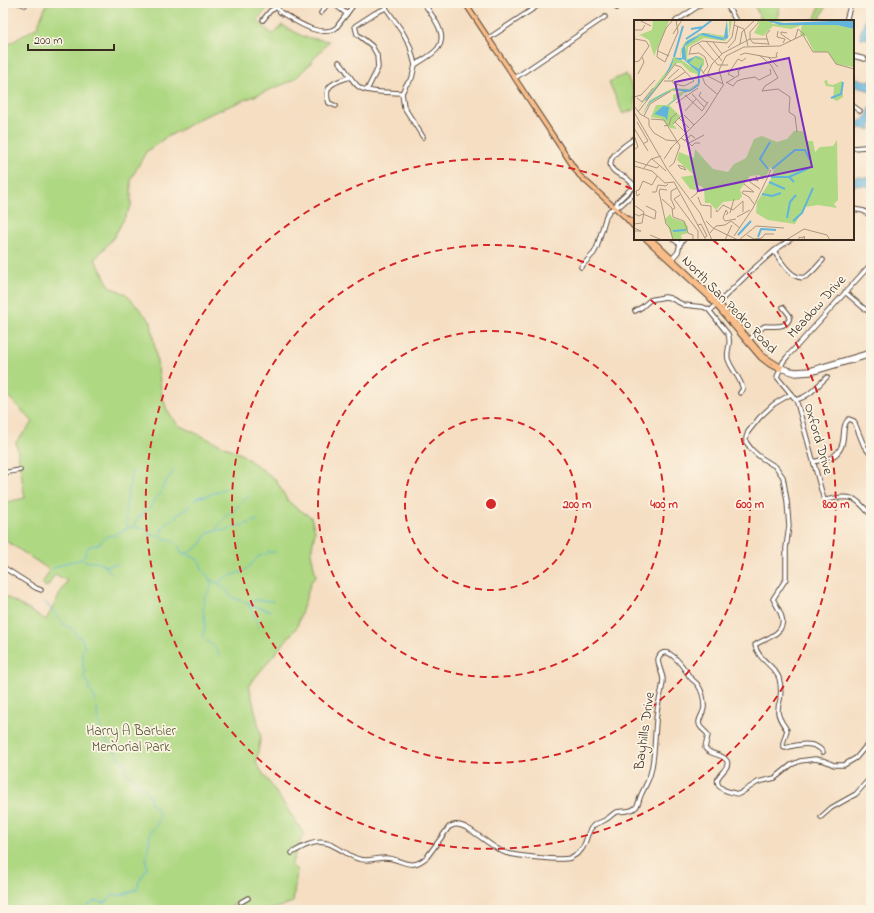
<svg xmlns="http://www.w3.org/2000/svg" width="874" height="913" font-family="'Indie Flower',sans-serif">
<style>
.green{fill:#afd883;stroke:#758150}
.water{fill:#61b4dc;stroke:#4e6f7d}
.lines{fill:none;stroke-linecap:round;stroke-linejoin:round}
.stream{stroke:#61b4dc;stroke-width:1}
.minor-casing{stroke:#574537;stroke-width:5.5}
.major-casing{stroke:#574537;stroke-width:6}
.minor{stroke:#fff;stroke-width:3.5}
.major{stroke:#f8bd89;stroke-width:4}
.ring{fill:none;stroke:#d62828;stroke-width:2;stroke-dasharray:7 5}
.labels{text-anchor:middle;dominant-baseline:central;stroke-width:3.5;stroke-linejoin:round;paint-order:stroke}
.street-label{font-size:14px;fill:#3b2a1e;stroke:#fcf5e5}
.park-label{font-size:14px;fill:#585637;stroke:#fcf5e5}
.inset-river{fill:none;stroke:#61b4dc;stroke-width:2}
.inset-road{fill:none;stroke:#ab9680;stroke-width:1}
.view{fill:#7b2cbf;fill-opacity:0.15;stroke:#7b2cbf;stroke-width:2}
.inset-edge{fill:none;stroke:#3b2a1e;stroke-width:2}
.centre{fill:#d62828;stroke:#fcf5e5;stroke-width:2}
.ring-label{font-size:12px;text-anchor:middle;font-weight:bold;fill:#d62828;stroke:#fcf5e5;stroke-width:3.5;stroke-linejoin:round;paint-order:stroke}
</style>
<rect width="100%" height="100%" fill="#fcf5e5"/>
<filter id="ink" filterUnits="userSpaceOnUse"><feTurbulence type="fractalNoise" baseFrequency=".025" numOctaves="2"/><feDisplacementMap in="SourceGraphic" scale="8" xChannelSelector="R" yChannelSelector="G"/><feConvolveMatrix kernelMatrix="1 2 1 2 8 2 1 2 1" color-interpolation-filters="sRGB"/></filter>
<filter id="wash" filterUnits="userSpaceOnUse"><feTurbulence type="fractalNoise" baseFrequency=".012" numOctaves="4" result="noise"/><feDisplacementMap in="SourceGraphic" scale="16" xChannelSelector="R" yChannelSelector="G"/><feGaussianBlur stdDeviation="0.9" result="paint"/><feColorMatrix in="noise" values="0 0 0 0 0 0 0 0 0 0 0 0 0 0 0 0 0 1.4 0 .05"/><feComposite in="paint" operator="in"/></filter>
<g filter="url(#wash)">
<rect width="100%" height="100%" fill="#f5dec2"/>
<g class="green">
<path d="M47,3H272L257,20L273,35L282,25L304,37L329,41L307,67L294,80L200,118L184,128L165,138L146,152L131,179V206L114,237L95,259L110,287L126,294L151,322L162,395L167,410L178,425L241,454L275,479L288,501L295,507L311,517L315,531L311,553L316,576L311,582L297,627L249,685L261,736L256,763L305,835L302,837L291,865L297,870L293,902L271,910H241L237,904L224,910H3V595L46,620L67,581L55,574L48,586L46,587L42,584L50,570L3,539V503L25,498L16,442L33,422L3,391V48L37,27Z"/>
<path d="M753,3H781C778,10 777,14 779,21H762Z"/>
<path d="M821,3H827L819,21H814Z"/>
<path d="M626,74L635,93V109L623,114L609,82Z"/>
</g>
<g class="water">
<path d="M869,3H871V39L861,38L860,34L864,23Z"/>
<path d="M853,76C859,79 864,82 871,80V92L865,89L853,86Z"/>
<path d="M871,107V130L861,128L853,131V122C859,123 866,119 868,113C869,111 869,109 871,107Z"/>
<path d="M858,177L871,178V187C865,185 859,185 853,186V178Z"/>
</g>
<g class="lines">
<g class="stream">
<path d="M133,526L140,516H142L143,513L150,508L154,500L161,493L162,488L169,477L175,470"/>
<path d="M127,528L126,515L125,510L132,470"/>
<path d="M216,531L217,528L228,514L233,511L249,496"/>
<path d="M161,536L162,528L164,525L187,508L198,497L206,496L226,488"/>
<path d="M186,554C189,553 201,545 203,542C204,540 204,538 205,536L211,531L220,530L227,531L232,527L244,525L257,520"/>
<path d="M82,559L89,562H96L105,566L117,564"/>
<path d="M105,566L111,573"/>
<path d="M53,569C61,563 70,562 80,560L85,555L87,548L91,546L98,545L102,540L108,536C119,536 124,527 132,527C137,526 140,529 145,528L149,533L152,535L159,536L165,539L171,540L179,545L181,552C191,557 201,557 202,570L207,575L209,579L218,583L228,591L230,596L236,599L249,604C249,610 253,612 255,617C257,620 258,624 258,628"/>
<path d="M210,580C213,588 208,593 204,598L205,601L203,607L205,624L204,631L202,635C207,643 210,642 215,648C217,651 219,654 220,657"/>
<path d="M218,583L226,577L245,571L259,556L265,555L268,552H275"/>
<path d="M45,602L51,609L54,613L57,616L61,622L68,627L71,628L74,631L77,636L81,638L83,642L85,647L81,652C86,660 80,663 85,671L84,678C86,683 91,682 88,689C99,697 95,709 99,720L98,722L101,725L100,730L105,735L107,743C111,745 117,754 119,759L124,762L126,766L124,770C126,774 129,775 133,777L137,784C143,786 148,792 150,798C151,802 149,800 152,804C153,806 156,808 158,811C159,812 158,821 158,823L150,833L149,844L147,853L148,854L146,859L147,868L139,881L137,889L125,894L111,896L105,903L95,901L86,907L78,910"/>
<path d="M250,603L255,600L273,601"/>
<path d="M250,605L271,611"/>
<path d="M53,910H54"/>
</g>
</g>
</g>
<g filter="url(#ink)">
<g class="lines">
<defs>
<g id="minor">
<path d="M19,3L25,5"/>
<path d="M280,3L277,7L280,12C294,20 320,39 336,28L355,3"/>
<path d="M333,3L347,14"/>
<path d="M387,3L386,8L402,31L410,46L415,65L412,78L406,85L402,93L404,107L423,137"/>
<path d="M613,3L617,8"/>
<path d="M726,3L736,21"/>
<path d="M321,13L328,3"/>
<path d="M263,20L270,11L277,7"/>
<path d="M676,21L703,3"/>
<path d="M846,21L851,3"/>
<path d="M489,38L542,3"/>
<path d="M853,56L865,59"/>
<path d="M339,62C347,69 350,80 359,87C366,93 392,92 402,93"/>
<path d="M415,65C422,60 433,55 438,48C449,34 431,15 424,3"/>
<path d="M515,78L605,17"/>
<path d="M367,90L378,68L377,55L372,46L357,34L355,26L375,13L386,8"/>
<path d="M336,106L329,103C322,84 336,82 350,77"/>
<path d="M853,106L860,111"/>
<path d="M635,138C627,144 601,159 614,171C617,174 621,175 625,177C629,180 632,183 635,186"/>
<path d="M853,148L865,147H871"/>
<path d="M615,207L618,201L635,185"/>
<path d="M853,209L864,211L871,217"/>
<path d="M673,239L680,244"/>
<path d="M774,251C780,260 794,284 807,276C813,272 818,265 823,260"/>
<path d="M671,260L678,252L680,244L684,239"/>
<path d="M871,264L787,357L783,362L777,377L796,400L798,406L824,500C833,499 846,495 854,499C860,502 866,510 871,515"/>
<path d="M581,267L594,253L597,247L606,216L610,210L621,205L635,192"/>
<path d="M845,292L866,310L871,312"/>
<path d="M635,311L642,307L650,300L654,299L665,297L670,298L684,305L703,307L708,309L728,334C732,344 726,350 728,359C731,369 740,377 743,389L740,393"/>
<path d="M710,311L752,270L774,251L791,239"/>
<path d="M748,341L763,327L765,326C775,326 788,329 790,316L783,307"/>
<path d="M781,367L790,370L796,371L810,370L871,352"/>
<path d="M780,369L796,374L810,373L871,355"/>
<path d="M791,394L774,404L760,417L748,432L746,438V442L752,450L760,457L776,467L783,477L787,501L789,526L786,548V579L773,599C781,613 790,626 772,636C766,640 760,641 755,645C758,660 774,665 779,678C781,685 781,693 780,700C779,703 778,707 778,710C777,716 783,724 787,730L783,743V747L785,748C797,745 814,740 823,752"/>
<path d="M796,400C809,397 817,386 827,377"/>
<path d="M814,462C819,460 825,460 830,458C851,448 838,427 849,419L854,421L864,446L871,455"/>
<path d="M3,473L20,470"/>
<path d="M3,567L36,588L41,590"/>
<path d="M821,817L831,808L856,794L871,777"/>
<path d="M292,853C302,847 314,840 326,843C332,844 337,848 343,851C348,854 353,858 359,859C368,862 375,858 384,858C401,857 409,873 427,857L449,827C450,827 453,825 454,825C468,822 491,849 506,853C517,856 560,861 570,858C574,856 579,853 582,849C587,842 587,830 594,825C597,823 602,822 605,820C610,818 612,813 617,812C624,810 629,813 635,808C639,805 639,799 641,795C644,788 648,782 650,775C656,755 654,733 657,712C658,701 663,690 663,679C662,672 658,666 658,659C660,653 664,651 670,654C680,660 683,668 690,677C692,680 696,682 698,685C702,691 704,700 704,706C705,713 696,720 700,726C702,730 706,731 708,735L705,748C710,756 723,753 727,761C731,770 712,775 719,786C722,789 723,790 727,791C731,792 735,794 739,794L758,782L775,778L791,765L800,761L815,759L825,761L834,765H844L856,758L866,746L871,743"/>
<path d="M241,902L248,898"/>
</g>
<g id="major">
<path d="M465,3L579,175L624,216L635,228"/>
<path d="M629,219L635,224"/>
<path d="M646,239L708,296L761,358L770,365L780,369"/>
<path d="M651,239L719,303L762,355L781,367"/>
</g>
</defs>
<use href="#minor" class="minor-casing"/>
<use href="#major" class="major-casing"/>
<use href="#minor" class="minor"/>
<use href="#major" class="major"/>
</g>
</g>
<g class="ring">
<circle cx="491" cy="504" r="86"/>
<circle cx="491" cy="504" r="173"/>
<circle cx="491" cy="504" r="259"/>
<path d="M713 240A345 345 0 1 1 634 190"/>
</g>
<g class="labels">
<g class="street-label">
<text transform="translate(729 305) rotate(46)">North San Pedro Road</text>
<text transform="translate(817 307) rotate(-48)">Meadow Drive</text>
<text transform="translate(818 439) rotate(74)">Oxford Drive</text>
<text transform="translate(645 731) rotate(-82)">Bayhills Drive</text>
</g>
<g class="park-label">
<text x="131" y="731">Harry A Barbier<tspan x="131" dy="16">Memorial Park</tspan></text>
</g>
</g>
<g transform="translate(634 20)">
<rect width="220" height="220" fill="#f5dec2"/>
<path d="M16,0L35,1L20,36L15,20L6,15L0,17L18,10L19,2ZM93,0V13L90,18L76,14L63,15L49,27L46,39L57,47L50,37L52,25L67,15L92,19L95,15V0H98L95,16L91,21L70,18L54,27L53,39L65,36L70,39V45L65,51L59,48L65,53L63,58L65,62L64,64L56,70L49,71H57L60,67L64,66L66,62L64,58L67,51L65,57L66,62L65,67L63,66L57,71L50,73L35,85L46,96L39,104L43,109L36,108L28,99L17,97L22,85H33L39,80V75L50,71H37L16,83L8,95L16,80L39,68L55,69L64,63L63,54L56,52L47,43H41L25,65L3,89L35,48L34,53L39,39H44H39L35,47L39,37L46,38L47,29L51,22L61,16L64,14L68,13H74L90,16ZM122,0H182L139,2L138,4L203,5L220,9L219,47L202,44L194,32H180L172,16L166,15L168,5L157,9L139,6L129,16L120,13L125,4ZM193,60L194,64L199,65L208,61L209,77L203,81L199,79L200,67L192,66L190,61ZM160,111H169L173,121H179L181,132L186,127L199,126L203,120L204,180L200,184L203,188L184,185L171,187L161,204L134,200L122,193L123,182L136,161L140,149L135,147L136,150L129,160L126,155L116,156L106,170L108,176L105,180L89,182L82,190L76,183H71L70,169L67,166L63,165L62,170L56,169L47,157L60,155L43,140L45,132L60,138L61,129L79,149L94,152L100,144L112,138L120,119L128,116L143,122L153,119ZM36,194L38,198L51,202L54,207V213L47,215L48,220H39L31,199Z" fill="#afd883"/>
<path d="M93,0L94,18L88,20L67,15L51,26L52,41L62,36L69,41L65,57L66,62L64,66L57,71L51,72L39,82L36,84L35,85H34L51,72L40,69L30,74L15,83L8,95L15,82L30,73L41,69L56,70L64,64V52L49,39L46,40L40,38L37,47L29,60L12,81L11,80L30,58L39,39L40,38H48V29L53,21L69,13L90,18ZM61,37L69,41L65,49L55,43ZM131,0L150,3L220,0V9L203,5H146ZM29,86L35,87L33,101L31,97L20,94Z" fill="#61b4dc" fill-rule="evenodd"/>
<path class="inset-river" d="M57,9L69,7M64,11L78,0M52,19L64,11M40,37L49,6M197,78L207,74L209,62M134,149L126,139L136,122M138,149L161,130H171L176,140M137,157H155L160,162M155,157L175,148M135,162L151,169M128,174L138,176L147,173M153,198L156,182L162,175M159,201L168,193L179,168M39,211L52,210M104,215L117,201M124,217L127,209L142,210"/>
<path class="inset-road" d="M5,0L17,6M39,0L32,8L24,28L23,37L31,42L44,12L42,0M124,3L116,12V19L119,23L135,24M100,5L110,9L114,26M0,10H8L11,5M144,11L143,17L151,19L149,23M153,13L147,12V14L157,21M39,14L48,0M161,19L164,9L171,15M72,21L88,41M79,22L88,34M64,23L84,45H94M106,24L108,12L121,0M135,25L132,15L136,10M94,28L101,20L104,6M24,31L35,36M56,34L65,33L71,37L74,46L69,53M55,35L57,27L68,21L93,23L98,17L101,0M106,35L111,33L138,38L143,37L142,34L144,32M125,35L137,45L144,58L131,66L128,71L144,69L156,77L155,92L161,96L163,112M134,37L144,47M0,42L5,41L15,26L12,21L1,19M66,48L70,54L89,64M4,54L10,42L8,37M73,55L78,44L89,33L116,19H133M68,56L71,64L83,74M100,57L94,54L104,39L108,41L112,38M34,59L45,49M30,61H38L51,52M38,61L40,64L50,66L60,61L47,47L41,45M92,62L99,66L103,61L109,59L121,57L125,60L137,54L136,49M92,63L105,55L104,51L111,46M89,64L85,50L92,36L110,27L146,26L169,15L179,32H194L202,44L220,49M67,72L65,76L73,83M58,74L70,87M51,75L68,91L74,82M0,77L7,75L21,60M3,78L8,82L19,68M42,83L64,68M0,86L6,94L15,99M51,91L62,79M0,92L33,149L66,193L78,220M4,92L42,43M50,95L60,105M10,96L16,84L37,71M45,98L55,108M15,99V106L20,113L32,120L43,121M17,99L30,100L46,126L40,143L35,147M3,102L14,121L9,124M41,102L52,113M39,104L49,94M30,106L35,105L37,98L43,93M0,108L14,131M0,115L4,127L0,130M47,118L55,123L70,115M50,121L57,115L61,118M55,123L58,126L61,123H66M36,129L71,94L90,64M18,139L32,151M30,139L38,127M0,141L23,148L25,146M44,145L50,147L52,150L46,148ZM0,146L18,151L31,163L40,162L72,220M10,148L17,139L27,136M122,156L124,161L118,159L116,162L126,169M110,164L120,172L109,171L108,173L115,177L120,184M33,170L26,169L25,172L32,204L36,208L39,220M18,172H22L24,165L32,166L34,164M6,174L3,176L2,171L5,170L9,161L18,165L23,156M46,175L40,179L64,211V220M64,177L67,185L77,186V198M57,178L63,173L64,168M28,179L38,188L39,197L50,201L54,213L59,215V220M0,185L10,192L8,203L0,204M38,190L41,188L37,179V171L43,168M82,190L83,192L89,185L99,190L109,181V192M96,193L100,179M1,194L5,196L9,194L21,199L22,191L12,186M92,195L94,193L92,190L89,198L91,201L102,199M103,197L116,190M72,201L79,208L104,220M64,205L67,204L73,216L71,217M0,208L7,211H0M76,213L82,206L91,205L97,201L106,208M16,215L28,220M113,215L120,219L128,218L131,214H140M100,216L119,188L137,150M91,220L98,205M105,220L122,206L150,208M152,220L170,209L193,215L196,220M165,220V217L169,218L170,216L171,220"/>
<path class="view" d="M155,38L178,147L64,171L41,62Z"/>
<rect width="220" height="220" class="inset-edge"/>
</g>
<circle cx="491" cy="504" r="6" class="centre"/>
<g class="ring-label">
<text x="577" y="508">200 m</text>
<text x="664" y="508">400 m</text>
<text x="750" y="508">600 m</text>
<text x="836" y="508">800 m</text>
</g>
<rect width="874" height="913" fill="none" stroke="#fcf5e5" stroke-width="16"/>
<path d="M28 44v6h86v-6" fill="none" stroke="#3b2a1e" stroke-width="2"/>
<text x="34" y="44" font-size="12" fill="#3b2a1e" stroke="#fcf5e5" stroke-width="3" paint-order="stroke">200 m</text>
</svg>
